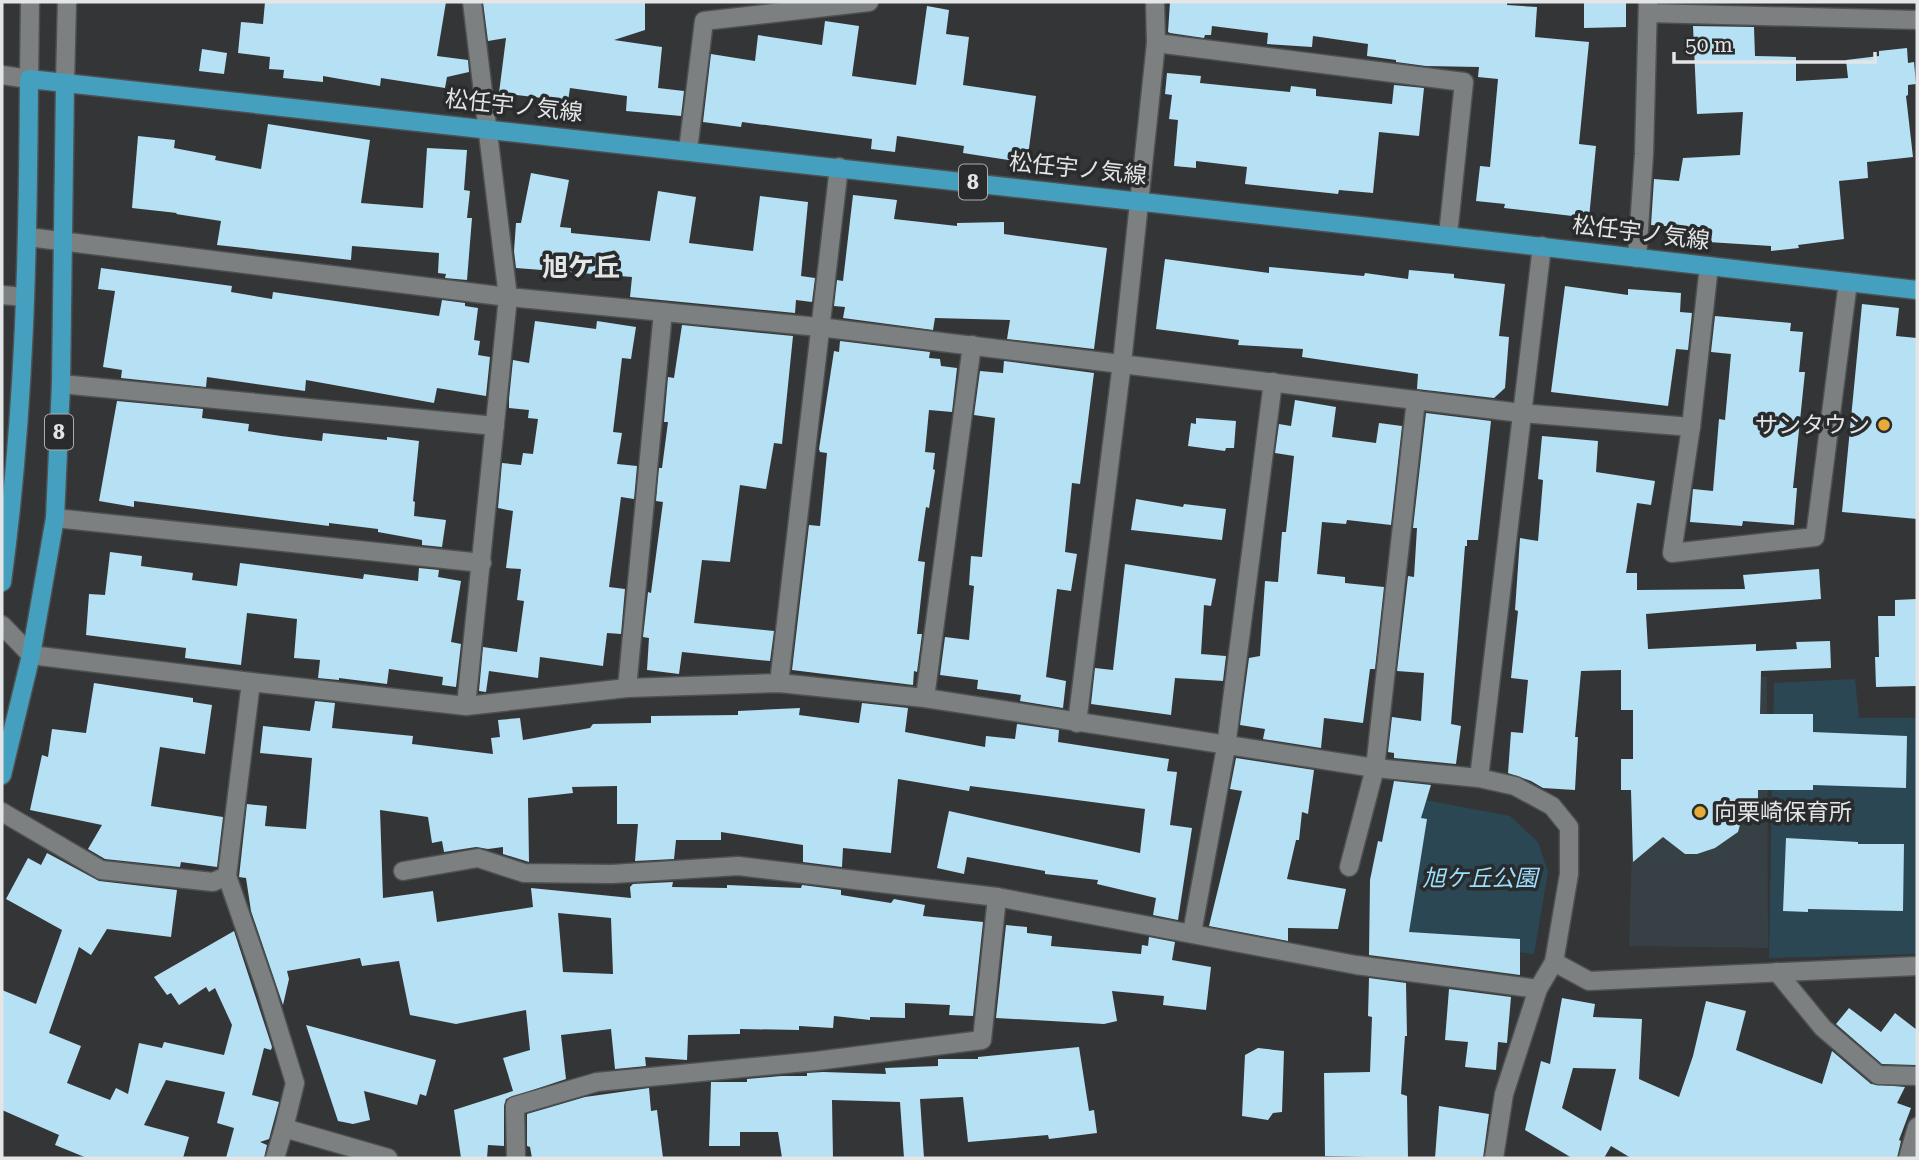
<svg xmlns="http://www.w3.org/2000/svg" width="1919" height="1160" font-family="'Roboto Serif','Noto Sans JP',serif">
<style>
.built{fill:#374044}
.green{fill:#2c4754}
.building{fill:#b6e0f3;fill-rule:evenodd}
.lines{fill:none;stroke-linecap:round;stroke-linejoin:round}
.minor-casing{stroke:#4e5152;stroke-width:21}
.tertiary-casing{stroke:#4e5152;stroke-width:21}
.primary-casing{stroke:#4e5152;stroke-width:21}
.minor{stroke:#7c8081;stroke-width:18}
.tertiary{stroke:#7c8081;stroke-width:18}
.primary{stroke:#45a0bf;stroke-width:18}
.poi-dot{fill:#e9ab38;stroke:#292b2d;stroke-width:2.5}
.labels{text-anchor:middle;dominant-baseline:central;stroke-width:7;stroke-linejoin:round;paint-order:stroke}
.shield{fill:#292b2d;stroke:#abadae;stroke-width:2}
.shield-label{font-size:21px;font-weight:bold;fill:#e3e5e6}
.street-label{font-size:23px;fill:#e3e5e6;stroke:#292b2d}
.poi-label{font-size:23px;fill:#e3e5e6;stroke:#292b2d;text-anchor:end}
.park-label{font-size:23px;font-style:italic;fill:#9adffe;stroke:#292b2d}
.quarter-label{font-size:26px;font-weight:bold;fill:#e3e5e6;stroke:#292b2d}
</style>
<rect width="100%" height="100%" fill="#333537"/>
<path class="built" d="M1637,674L1767,677L1768,948L1629,946Z"/>
<g class="green">
<path d="M1855,679L1859,718H1917V954L1769,958L1774,683Z"/>
<path d="M1425,800L1510,816L1538,842L1548,872L1534,954L1399,938Z"/>
</g>
<g class="building">
<path d="M265,2H446L437,56L468,60L469,72L447,77L445,88L381,78L380,86L323,76V82L283,78L284,70L269,69L270,57L238,53L241,22L263,24Z"/>
<path d="M483,2H645V30L614,40L662,47L658,88L684,91L681,116L626,111L627,96L570,88L568,101L499,93L506,38L488,41Z"/>
<path d="M1170,2H1507V5L1537,7L1535,37L1589,42L1579,144L1596,146L1589,218L1504,208L1505,204L1476,201L1480,166L1490,167L1498,79L1478,77L1479,67L1426,66L1396,62V60L1367,56L1368,44L1313,36L1312,47L1267,44L1268,33L1212,26L1211,35H1205L1204,38L1170,33L1168,32Z"/>
<path d="M1584,2H1626V27L1584,28Z"/>
<path d="M927,6L949,10L946,34L969,37L963,85L1036,96L1027,163L963,153L964,146L897,136L895,152L871,149L872,139L742,122L741,127L703,122L711,54L755,61L758,35L822,45L825,21L859,26L852,76L916,85Z"/>
<path d="M1693,26L1754,27L1755,56L1796,57V81L1848,78L1846,60L1879,56V51L1907,48L1908,63L1914,62L1916,84L1908,85V95L1906,96L1913,157L1867,162L1868,178L1839,181L1844,239L1798,245L1799,248L1771,251V246L1708,242L1709,229L1651,225L1654,179L1679,181L1683,158L1740,155L1743,112L1697,114Z"/>
<path d="M202,49L227,53L224,74L199,71Z"/>
<path d="M1167,73L1201,76L1200,83L1290,92L1291,86L1316,89V96L1392,104L1394,85L1424,88L1419,136L1379,132L1373,193L1339,190L1338,194L1245,184L1247,167L1196,161V168L1174,166L1178,120L1169,119L1172,95L1165,94Z"/>
<path d="M268,124L370,140L361,203L423,208L427,148L467,150L464,190L470,191L467,218H472L467,280L445,278L446,274L438,273L439,253L352,246L351,260L217,245L221,221L176,214L177,213L132,208L138,136L175,140L174,148L216,156L215,160L261,169Z"/>
<path d="M531,173L569,180L560,227L571,228V233L650,241L658,191L696,197L689,243L753,251L760,196L808,202L801,276L815,278L812,302L796,300L795,313L630,297L632,277L516,268L514,251L516,223H521Z"/>
<path d="M853,195L897,200L894,219L957,226V223L1004,222V234L1107,248L1094,349L1007,339L1010,320L935,318L933,330L843,318L845,307L834,306L837,280L843,281Z"/>
<path d="M1165,259L1269,273V267L1364,276L1365,273L1408,279L1409,270L1454,274V278L1505,284L1499,336L1509,337L1505,388L1494,398L1417,389L1418,374L1302,357L1303,349L1238,345L1239,340L1156,329Z"/>
<path d="M101,268L232,286L231,292L272,299L273,292L439,316L442,300L465,303V306L478,308L474,340L480,341L478,355L490,357L486,396L437,388L434,403L306,380L305,391L207,377L206,387L121,378L122,370L103,367L115,291L98,289Z"/>
<path d="M1565,286L1628,295V289L1681,293L1680,312L1692,313L1688,350L1676,349L1668,406L1551,392Z"/>
<path d="M1862,304L1899,308L1896,336L1917,338V519L1842,512Z"/>
<path d="M1715,316L1791,323L1790,331L1803,332L1799,372H1805L1793,488H1797L1794,525L1743,521L1742,526L1690,522L1693,489L1713,491L1719,419L1725,420L1731,354L1711,352Z"/>
<path d="M535,321L596,329L597,321L636,327L631,359L622,358L613,432L622,433L617,464L637,466L634,499L621,497L609,587L625,589L621,634L607,633L603,666L540,657L538,678L489,671L486,692L479,691L483,647L517,652L524,601L517,600L521,569L506,568L513,511L498,508L502,463L521,465L523,453L533,454L538,419L528,418L529,410L509,408V399L513,360L529,363Z"/>
<path d="M682,325L793,336L782,444L774,443L766,489L740,485L730,562L702,560L694,623L774,631L770,661L682,652L679,674L647,670L649,638L643,637L648,592L651,593L663,502L656,501L659,468H662L668,422H664L668,377L674,378Z"/>
<path d="M840,341L930,352L929,358L940,359L941,366L957,368L952,412L929,410L925,452L935,453L933,469L935,470L929,508L926,507L918,561L925,562L917,634H922L917,672L914,671L913,685L792,670L809,525L820,526L827,453L820,452L819,449L834,351L839,352Z"/>
<path d="M1004,361L1094,373L1080,484L1072,483L1065,552L1077,554L1071,591L1057,589L1046,677L1066,681L1063,708L1020,701L1021,695L977,689L978,680L940,675L945,637L969,640L974,586L969,585L971,556L982,557L995,418L974,415L980,371L1003,373Z"/>
<path d="M1295,400L1336,407L1332,437L1376,443L1379,423L1402,426L1391,525L1347,520L1346,524L1322,522L1317,574L1345,577V583L1384,587L1375,669H1370L1363,723L1324,718L1321,748L1263,739L1265,729L1240,725L1249,658L1260,656L1265,581L1278,582L1282,532H1286L1294,456L1275,453L1279,424L1291,426Z"/>
<path d="M117,401L203,409L202,418L249,424L248,431L281,436L322,441L323,433L387,440V437L419,441L413,501L415,502L414,516L446,520L442,547L422,545V540L378,532V529L329,523V526L134,501V507L99,501Z"/>
<path d="M1426,413L1491,421L1478,540H1467V546H1465L1451,724L1461,726L1456,764L1394,758V753L1388,752L1392,717L1421,721L1424,673L1397,671L1408,576L1414,577L1417,528H1413Z"/>
<path d="M1196,418L1236,421L1234,448H1226L1225,451L1188,446L1191,423L1196,424Z"/>
<path d="M1542,436L1598,441L1596,472L1655,481L1651,505L1637,503L1626,573H1637V590L1745,589L1743,575L1819,569L1821,599L1646,614L1648,649L1756,644V651L1797,649L1796,642L1830,641L1831,668L1761,671L1760,714H1813V732L1907,736L1906,788L1813,785V790H1758V822L1741,821L1738,832L1715,848L1697,854H1685L1663,837L1633,862L1631,790H1621V759H1633V710H1621V670L1581,671L1575,737H1578L1575,790L1543,788L1531,781L1508,773L1511,732L1523,733L1528,680L1511,678L1518,611L1515,610L1520,538L1538,541L1543,480L1538,479Z"/>
<path d="M1136,499L1183,507L1184,504L1226,509L1222,540L1131,530Z"/>
<path d="M110,552L142,556L141,566L193,573L192,580L237,586L240,563L363,579L364,574L418,581L419,568L439,570L438,577L461,581L451,642L461,644L456,687L442,685L443,677L389,669L387,684L339,678V680L318,678L320,660L294,658L297,619L247,613L241,665L185,658L186,648L86,635L89,594L105,595Z"/>
<path d="M1125,564L1216,579L1211,606L1204,605L1201,654L1226,656L1223,681L1175,678L1171,715L1091,704L1095,668L1113,670Z"/>
<path d="M1917,599V686L1876,687L1875,657H1879L1878,616H1895V600Z"/>
<path d="M94,683L193,698V702L212,705L205,754L160,747L151,806L223,817L217,867L181,862L180,867L105,859L88,849L102,825L30,810L42,755L48,757L52,729L86,733Z"/>
<path d="M315,701L335,703L332,728L413,736L412,744L493,754L491,738L500,737L498,720L520,718L523,740L590,728L593,724L651,723V716L738,715V711L800,708L799,715L859,723L862,703L908,708L905,732L985,747L986,736L1015,739L1017,724L1059,730L1058,742L1169,759L1167,771L1177,772L1170,825L1192,828L1178,920L1153,915L1156,898L1097,884L1098,880L1045,874V871L967,857L964,874L937,868L949,811L1140,853L1145,809L970,786L969,791L898,779L891,853L843,848L842,867L803,862V845L721,832V840H676L674,859L635,861L638,824H617V786L572,787L573,793L528,798L529,862L503,854V847L488,849L476,847L444,852L442,841L432,843L428,817L380,810L383,898L433,891L437,922L533,907L531,888L631,898L630,887L633,884L673,882L672,887L727,888V885L801,888L802,885L841,890V895L891,903L894,899L925,905L923,916L983,922L973,1016L949,1015L950,1005L905,1003V1018L870,1017V1020L834,1016L833,1028L799,1026V1030L740,1029V1034L688,1035L687,1060L645,1057L646,1066L615,1069L611,1029L561,1035L566,1079L506,1099L504,1106V1146L488,1145L487,1158H461L454,1110L513,1091L503,1058L530,1050L526,1010L456,1024L410,1015L399,961L362,966L360,958L287,971L289,979L283,1005L251,911L246,878L239,877L247,804L267,806L265,826L306,829L312,758L260,753L263,726L310,731ZM558,913L611,918L613,974L563,972Z"/>
<path d="M1236,758L1314,770L1308,814L1302,812L1299,840H1296L1287,879L1346,889L1338,929L1288,928V941L1209,926L1242,791L1230,789Z"/>
<path d="M1394,781L1431,785L1421,818L1427,819L1409,932L1520,939V975L1369,955L1370,880L1378,841L1382,842Z"/>
<path d="M1786,838L1858,842V844H1904L1903,911L1808,909V912L1783,911Z"/>
<path d="M47,853L99,881L177,890L171,937L107,929L91,955L79,947L49,1033L81,1046L67,1083L110,1100L116,1088L128,1094L139,1043L162,1048L164,1042L224,1055L232,1025L215,988L209,992L206,987L179,1005L171,993L167,995L154,977L234,931L272,1047L271,1050L264,1048L252,1095L279,1102L269,1139L260,1142L267,1145L264,1158H226L234,1128L217,1123L225,1092L166,1080L144,1125L189,1137L183,1158H87L55,1145L59,1135L2,1110V990L36,1004L62,930L6,899L28,858L41,865Z"/>
<path d="M1006,925L1027,927V933L1052,936L1051,946L1141,954L1142,945L1148,946L1149,937L1175,942L1172,960L1211,967L1206,1010L1163,1005L1164,996L1112,991L1117,1021L1104,1024L996,1018Z"/>
<path d="M1369,978L1406,983L1407,1036H1405L1401,1094L1407,1096L1408,1158L1325,1156L1324,1073L1370,1072L1372,1017L1368,1016Z"/>
<path d="M1449,989L1511,997L1507,1043L1498,1042L1496,1070L1465,1067L1468,1042L1445,1040Z"/>
<path d="M1562,998L1595,1004L1593,1017L1642,1019L1639,1079L1679,1097L1693,1056L1706,1001L1746,1011L1736,1050L1822,1084L1832,1051L1871,1084L1905,1087L1897,1103L1911,1108L1899,1140L1901,1141L1897,1158H1631L1611,1146L1604,1158H1572L1525,1130L1541,1061L1550,1064ZM1573,1068L1616,1069L1601,1131L1562,1108Z"/>
<path d="M1849,1008L1881,1032L1895,1013L1917,1030L1916,1065L1882,1064L1836,1024Z"/>
<path d="M306,1025L436,1060L426,1096L420,1094L417,1105L364,1091L370,1120L353,1124L338,1121Z"/>
<path d="M1079,1047L1089,1111L1094,1110L1097,1133L1049,1139L1048,1135L968,1142L963,1097L920,1099L924,1158H904L900,1102L832,1100L833,1158H782L778,1132H740V1146H709L711,1082H747V1079L781,1076H807V1073L823,1072L886,1074L885,1068L938,1066V1059H978V1057Z"/>
<path d="M1258,1048L1284,1051L1282,1112L1273,1113L1268,1120L1242,1116L1245,1055Z"/>
<path d="M649,1088L651,1111L657,1110L663,1158H532L530,1147L527,1146V1114L585,1097Z"/>
<path d="M1439,1106L1489,1114L1483,1158H1435Z"/>
</g>
<g class="lines">
<defs>
<g id="minor">
<path d="M1649,13L1917,20"/>
<path d="M1156,43L1464,82L1448,235"/>
<path d="M688,150L704,21L869,2"/>
<path d="M28,237L508,297L819,327L1521,413L1691,427L1709,266"/>
<path d="M1637,258L1644,154L1648,2"/>
<path d="M2,295L25,297"/>
<path d="M61,384L495,426"/>
<path d="M1691,427L1672,553L1815,537L1848,282"/>
<path d="M55,518L482,563"/>
<path d="M2,625L31,655L251,682L466,706L508,297L472,2"/>
<path d="M251,682L227,876L266,989L295,1083L284,1128L388,1158"/>
<path d="M779,683L839,167"/>
<path d="M627,688L663,312"/>
<path d="M925,698L972,345"/>
<path d="M466,706L627,688L779,683L925,698L1375,768L1479,778"/>
<path d="M1077,723L1122,363L1156,43L1155,2"/>
<path d="M2,812L101,870L213,882L227,876"/>
<path d="M1349,867L1375,768L1416,400"/>
<path d="M403,871L478,858L524,873L612,874L738,866L997,897L1356,965L1538,989"/>
<path d="M1192,933L1226,747L1273,382"/>
<path d="M1554,962L1589,981L1917,966"/>
<path d="M1777,972L1823,1028L1878,1075L1917,1076"/>
<path d="M275,1158L284,1128"/>
<path d="M516,1158L515,1106L597,1082L816,1061L982,1040L997,897"/>
<path d="M1494,1158L1504,1094L1538,989L1554,962L1569,874V827L1552,806L1515,786L1479,778L1542,246"/>
<path d="M1908,1158L1917,1127"/>
</g>
<g id="tertiary">
<path d="M2,75L29,79L30,2"/>
<path d="M65,83L67,2"/>
</g>
<g id="primary">
<path d="M2,582C25,415 28,247 29,79C659,146 1288,217 1917,290"/>
<path d="M2,775L31,655L55,518L61,384L65,83"/>
</g>
</defs>
<use href="#minor" class="minor-casing"/>
<use href="#tertiary" class="tertiary-casing"/>
<use href="#primary" class="primary-casing"/>
<use href="#minor" class="minor"/>
<use href="#tertiary" class="tertiary"/>
<use href="#primary" class="primary"/>
</g>
<g class="poi-dot">
<circle cx="1884" cy="425" r="7"/>
<circle cx="1700" cy="812" r="7"/>
</g>
<g class="labels">
<g class="shield">
<rect x="959" y="164.5" width="28" height="35" rx="5"/>
<rect x="45" y="414.5" width="28" height="35" rx="5"/>
</g>
<g class="shield-label">
<text x="973" y="182">8</text>
<text x="59" y="432">8</text>
</g>
<g class="street-label">
<text transform="translate(514 106) rotate(6)">松任宇ノ気線</text>
<text transform="translate(1078 169) rotate(6)">松任宇ノ気線</text>
<text transform="translate(1641 233) rotate(7)">松任宇ノ気線</text>
</g>
<g class="poi-label">
<text x="1870" y="425">サンタウン</text>
<text x="1714" y="812" text-anchor="start">向栗崎保育所</text>
</g>
<g class="park-label">
<text x="1480" y="878">旭ケ丘公園</text>
</g>
<g class="quarter-label">
<text x="581" y="267">旭ケ丘</text>
</g>
</g>
<rect width="1919" height="1160" fill="none" stroke="#e3e5e6" stroke-width="7"/>
<path d="M1674 52v10h201v-10" fill="none" stroke="#e3e5e6" stroke-width="3.5"/>
<text x="1685" y="52" font-size="21" fill="#e3e5e6" stroke="#292b2d" stroke-width="5" paint-order="stroke">50 m</text>
</svg>
